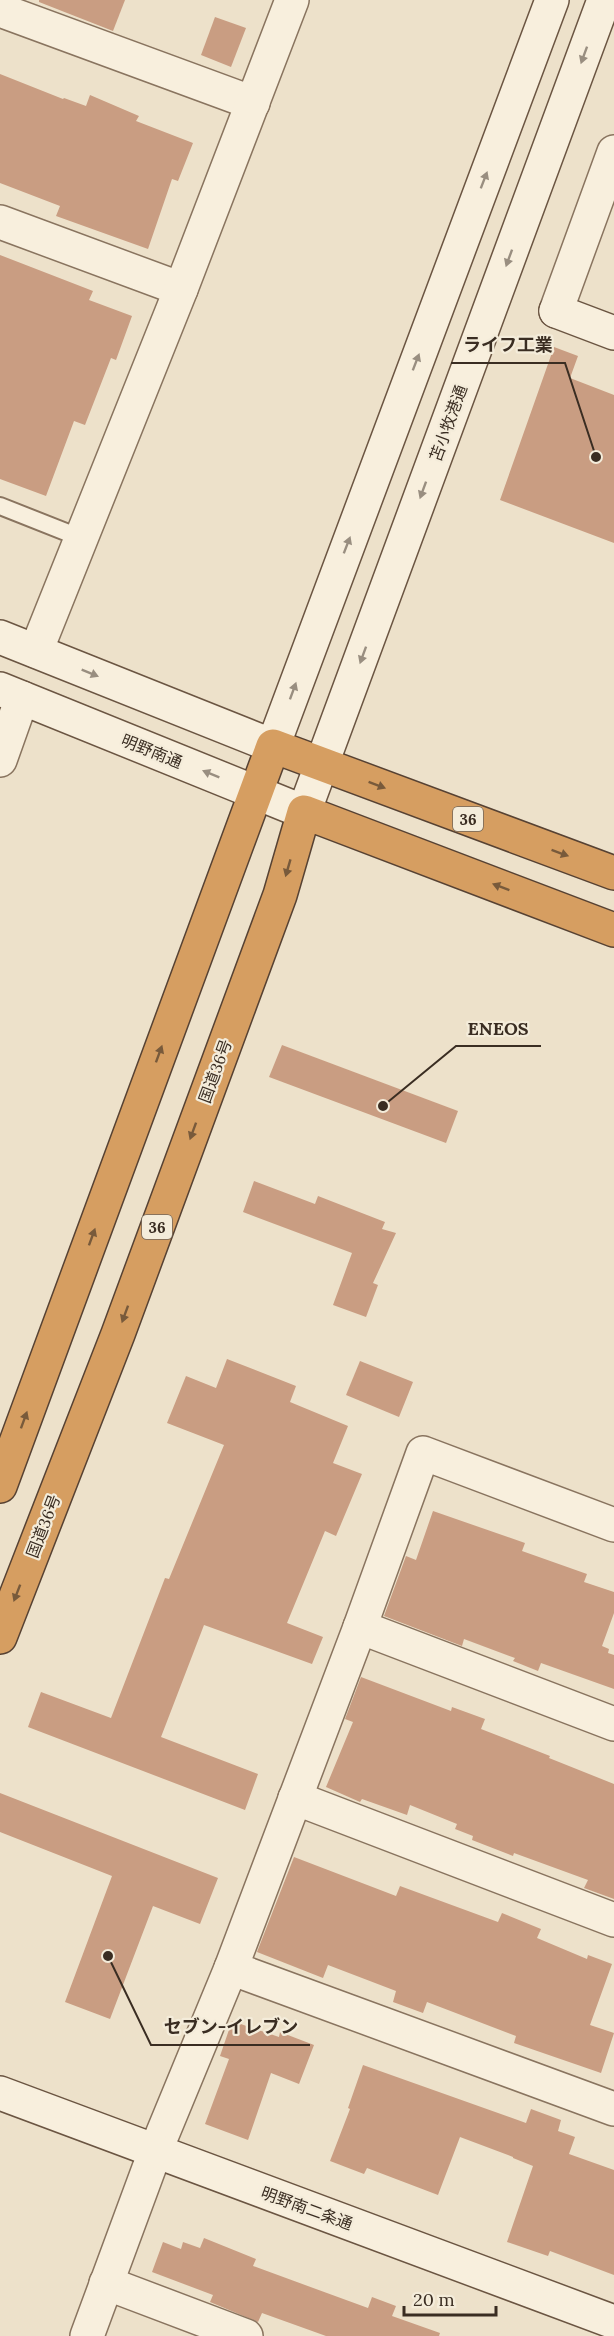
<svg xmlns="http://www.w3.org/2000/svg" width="614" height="2336" font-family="Lora,'Noto Sans JP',serif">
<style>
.building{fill:#c99d82}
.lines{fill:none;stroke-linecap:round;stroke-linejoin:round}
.lane-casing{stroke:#89745f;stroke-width:20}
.street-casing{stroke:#89745f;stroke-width:36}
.secondary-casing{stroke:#6b5542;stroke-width:36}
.highway-casing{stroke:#574233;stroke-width:36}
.lane{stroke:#f8efdd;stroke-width:16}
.street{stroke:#f8efdd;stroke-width:33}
.secondary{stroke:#f8efdd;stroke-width:33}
.highway{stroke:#d69e61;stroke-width:33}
.oneway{fill:#998e80}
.oneway2{fill:#785a3b}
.labels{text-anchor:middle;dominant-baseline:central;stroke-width:4.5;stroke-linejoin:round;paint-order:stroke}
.shield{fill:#f4ecda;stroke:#726659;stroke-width:1.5}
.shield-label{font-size:15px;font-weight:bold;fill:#3a2d22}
.street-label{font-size:16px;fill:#3a2d22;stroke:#f4ecda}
.leader{fill:none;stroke:#3a2d22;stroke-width:2}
.callout-dot{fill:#3a2d22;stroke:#f4ecda;stroke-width:2}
.callout-label{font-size:18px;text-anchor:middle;font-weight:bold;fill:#3a2d22;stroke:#f4ecda;stroke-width:4.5;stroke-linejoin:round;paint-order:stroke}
</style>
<rect width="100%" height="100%" fill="#ede1ca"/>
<g class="building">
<path d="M39,0H125L113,31L39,2Z"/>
<path d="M215,17L246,28L231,67L201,55Z"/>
<path d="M0,74L63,99L64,98L86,106L90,95L139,116L136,121L193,143L178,181L172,179L148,249L56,216L60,206L0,183Z"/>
<path d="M0,255L93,291L89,300L132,316L116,360L111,358L85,425L74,421L46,496L0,479Z"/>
<path d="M554,347L578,356L570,378L614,395V543L500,500Z"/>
<path d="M282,1045L458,1111L446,1143L269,1077Z"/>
<path d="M254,1181L315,1204L318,1196L385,1222L382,1229L396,1233L373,1283L378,1285L366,1317L333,1305L352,1253L243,1212Z"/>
<path d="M227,1359L296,1386L290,1402L348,1426L333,1463L362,1474L336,1536L325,1531L287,1623L323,1637L312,1664L204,1625L161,1737L258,1774L245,1810L28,1727L41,1692L111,1718L165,1578L169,1579L224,1445L167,1423L186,1376L216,1388Z"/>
<path d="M360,1361L413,1382L399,1417L346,1395Z"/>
<path d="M433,1511L525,1543L522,1551L587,1574L584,1582L614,1592V1613L602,1646L609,1649L608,1653L614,1655V1689L541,1663L538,1671L513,1661L515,1658L464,1639L462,1646L384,1616L406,1556L416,1560Z"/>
<path d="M361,1677L451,1711L452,1707L485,1719L481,1729L550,1756L549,1758L614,1784V1899L584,1888L588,1880L514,1853L513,1856L472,1840L473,1836L455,1829L457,1824L410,1805L407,1815L362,1799L360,1802L326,1787L353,1722L345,1719Z"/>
<path d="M0,1793L218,1878L200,1924L153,1906L110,2019L65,2002L112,1876L0,1832Z"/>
<path d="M294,1857L396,1896L400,1886L498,1922L502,1913L541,1929L537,1938L587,1959L588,1955L612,1964L590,2025L614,2033L601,2073L514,2043L516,2036L427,2002L423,2013L393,2002L396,1991L328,1965L323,1978L257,1952Z"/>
<path d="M232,2021L279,2037L280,2032L314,2045L299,2084L271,2073L248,2140L205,2124L229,2059L220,2056Z"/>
<path d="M363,2065L526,2123L531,2109L561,2120L558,2131L575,2137L569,2154L614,2170V2275L550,2251L548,2256L507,2242L533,2166L513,2158V2157L460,2137L438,2195L367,2168L364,2174L330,2161L350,2109L348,2108Z"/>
<path d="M204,2238L256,2259L253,2266L368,2308L372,2297L396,2306L392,2316L440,2333L439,2336H326L262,2313L258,2322L210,2302L213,2295L152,2272L163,2242L181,2249L183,2242L200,2248Z"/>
</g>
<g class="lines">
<defs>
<path id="lane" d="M0,506L81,538"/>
<g id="street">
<path d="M0,10L253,103"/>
<path d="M0,222L181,289"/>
<path d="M556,311L614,152"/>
<path d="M36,651L181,289L292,0"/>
<path d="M0,760L22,698"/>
<path d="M360,1627L614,1724"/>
<path d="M295,1798L614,1920"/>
<path d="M231,1968L614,2109"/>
<path d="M106,2283L246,2336"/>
<path d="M87,2336L155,2152L231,1968L360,1627L423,1453L614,1525"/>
</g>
<g id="secondary">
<path d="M556,311L614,333"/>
<path d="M0,637L273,746L552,0"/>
<path d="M0,689L304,812L604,0"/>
<path d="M0,2093L614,2322"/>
</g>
<g id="highway">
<path d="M0,1486L273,746L614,873"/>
<path d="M0,1637L118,1334L280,895L304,812L614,930"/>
</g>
</defs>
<use href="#lane" class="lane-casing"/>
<use href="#street" class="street-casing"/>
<use href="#secondary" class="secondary-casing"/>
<use href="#highway" class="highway-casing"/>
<use href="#lane" class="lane"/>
<use href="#street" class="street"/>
<use href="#secondary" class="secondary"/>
<use href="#highway" class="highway"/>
</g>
<defs><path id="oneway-solid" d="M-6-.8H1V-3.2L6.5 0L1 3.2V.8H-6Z" transform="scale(1.5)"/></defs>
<g class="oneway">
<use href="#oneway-solid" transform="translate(584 55) rotate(110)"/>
<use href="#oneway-solid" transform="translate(484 180) rotate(-69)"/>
<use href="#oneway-solid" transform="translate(509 258) rotate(110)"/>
<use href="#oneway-solid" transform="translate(416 362) rotate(-69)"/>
<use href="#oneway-solid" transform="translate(423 490) rotate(110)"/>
<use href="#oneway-solid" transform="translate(347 545) rotate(-69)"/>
<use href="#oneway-solid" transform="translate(363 655) rotate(110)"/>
<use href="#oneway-solid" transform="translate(90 673) rotate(22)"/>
<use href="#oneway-solid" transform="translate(293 691) rotate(-70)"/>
<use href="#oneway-solid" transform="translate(211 774) rotate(-158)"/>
</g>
<g class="oneway2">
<use href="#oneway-solid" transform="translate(377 785) rotate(21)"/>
<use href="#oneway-solid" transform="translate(560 853) rotate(20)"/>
<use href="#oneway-solid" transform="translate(288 868) rotate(106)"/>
<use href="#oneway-solid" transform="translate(501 887) rotate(-159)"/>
<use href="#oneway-solid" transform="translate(159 1054) rotate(-70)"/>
<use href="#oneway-solid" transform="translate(193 1131) rotate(110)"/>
<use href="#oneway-solid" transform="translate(92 1237) rotate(-70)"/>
<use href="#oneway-solid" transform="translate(125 1314) rotate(110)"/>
<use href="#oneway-solid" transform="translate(24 1420) rotate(-70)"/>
<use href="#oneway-solid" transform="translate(17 1593) rotate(111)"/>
</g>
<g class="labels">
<g class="shield">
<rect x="453" y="807" width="30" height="24" rx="4.5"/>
<rect x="142" y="1215" width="30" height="24" rx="4.5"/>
</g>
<g class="shield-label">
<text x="468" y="819">36</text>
<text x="157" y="1227">36</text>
</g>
<g class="street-label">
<text transform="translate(448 423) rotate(-70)">苫小牧港通</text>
<text transform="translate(152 751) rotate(22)">明野南通</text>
<text transform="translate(215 1071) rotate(-70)">国道36号</text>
<text transform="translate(43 1526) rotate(-69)">国道36号</text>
<text transform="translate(307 2208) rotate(20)">明野南二条通</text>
</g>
</g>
<path class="leader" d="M596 457L565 363H451M383 1106L456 1046H541M108 1956L151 2045H310"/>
<g class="callout-dot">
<circle cx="596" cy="457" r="6"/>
<circle cx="383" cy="1106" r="6"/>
<circle cx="108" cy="1956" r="6"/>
</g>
<g class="callout-label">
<text x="508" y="351">ライフ工業</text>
<text x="498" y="1035">ENEOS</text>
<text x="231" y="2033">セブン-イレブン</text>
</g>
<path d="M404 2306v9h92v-9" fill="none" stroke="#3a2d22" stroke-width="3"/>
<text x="413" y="2306" font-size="18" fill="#3a2d22" stroke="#f4ecda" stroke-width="4.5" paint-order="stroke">20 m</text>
</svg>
